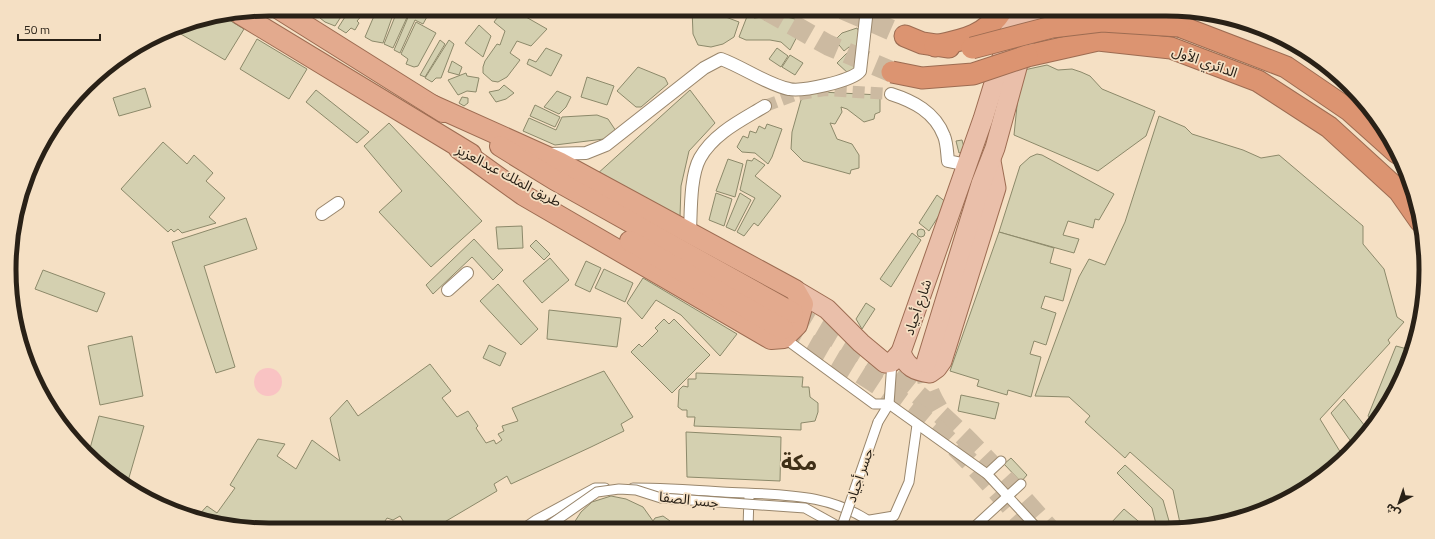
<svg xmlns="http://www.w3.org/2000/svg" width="1435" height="539" font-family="'Titillium Web','Noto Sans Arabic',sans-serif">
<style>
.green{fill:#f9c3c3}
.building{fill:#d4d0b0;stroke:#8c896a}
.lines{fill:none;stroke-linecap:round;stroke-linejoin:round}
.minor-tunnel{stroke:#ccbaa1;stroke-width:12;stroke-dasharray:12 6;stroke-linecap:butt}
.primary-tunnel{stroke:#ccbaa1;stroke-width:19;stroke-dasharray:19 10;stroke-linecap:butt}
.trunk-tunnel{stroke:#ccbaa1;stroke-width:20;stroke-dasharray:20 10;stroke-linecap:butt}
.motorway-tunnel{stroke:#ccbaa1;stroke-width:21;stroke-dasharray:21 10;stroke-linecap:butt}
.pedestrian-casing{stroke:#99866c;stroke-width:11}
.minor-casing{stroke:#99866c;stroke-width:14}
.primary-casing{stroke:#9d6c52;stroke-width:21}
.trunk-casing{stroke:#9d6c52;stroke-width:22}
.motorway-casing{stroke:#9d6c52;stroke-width:23}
.pedestrian{stroke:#fff;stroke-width:9}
.minor{stroke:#fff;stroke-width:12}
.primary{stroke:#eabfaa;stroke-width:19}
.trunk{stroke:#e3aa8e;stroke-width:20}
.motorway{stroke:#dc9471;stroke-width:21}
.pedestrian-bridge-casing{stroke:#99866c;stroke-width:11;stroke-linecap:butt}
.motorway-bridge-casing{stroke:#9d6c52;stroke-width:23;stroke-linecap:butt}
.pedestrian-bridge{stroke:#fff;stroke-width:9}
.motorway-bridge{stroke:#dc9471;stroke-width:21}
.labels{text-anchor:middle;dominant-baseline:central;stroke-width:3.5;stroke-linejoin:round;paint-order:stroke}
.street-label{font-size:14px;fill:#292117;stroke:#f5e0c4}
.town-label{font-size:22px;font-weight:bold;fill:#3f2f17;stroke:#f5e0c4}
.rim{fill:none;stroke:#292117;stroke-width:5}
</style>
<rect width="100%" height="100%" fill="#f5e0c4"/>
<circle class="green" cx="268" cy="382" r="14"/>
<g class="building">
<path d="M314,9H323L319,17L312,13Z"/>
<path d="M324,9H346L335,26L325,22L320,18Z"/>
<path d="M350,9H361L365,12L357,21L359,23L355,30L351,28L346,33L338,28Z"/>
<path d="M377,9H395L383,43L372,41L365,37Z"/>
<path d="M398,9L409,13L393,48L384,44Z"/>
<path d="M415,9L428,15L423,24L415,20L400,53L394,50L409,15L412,16Z"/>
<path d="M504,9H512L547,29L531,46L517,41L510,53L520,60L507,77L498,82L492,81L483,73V67L485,61L497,44L500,45L505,31L494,22Z"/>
<path d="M692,9H723V16L739,22L734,37L723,44L711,47L698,45L693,34Z"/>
<path d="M828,9H856L855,15L845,12L843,16L828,14Z"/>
<path d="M958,9H989L986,17Z"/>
<path d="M778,11L783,12V16L799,20L798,25L802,27L790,50L781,42L770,40H746L739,37L748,14H752L754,18L763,17L764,20L776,21Z"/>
<path d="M224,17L244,29L225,60L174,30L186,23Z"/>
<path d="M416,22L436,33L418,66L414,67L406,64L408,59L401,54Z"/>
<path d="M479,25L491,36L483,57L465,43Z"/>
<path d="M857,28L861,35L858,51L849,47L844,51L835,40L842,33Z"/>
<path d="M257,39L307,69L289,99L240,69Z"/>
<path d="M440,40L445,44L425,77L420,75Z"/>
<path d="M449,40L454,44L441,78H436L432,82L425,78Z"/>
<path d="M546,48L562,55L551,76L527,64L529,59L536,62Z"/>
<path d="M777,48L788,56L781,67L769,59Z"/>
<path d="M850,50L856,52V57L852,62L856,66L849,74L837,63Z"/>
<path d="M790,55L803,63L795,75L782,67Z"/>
<path d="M452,61L462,67L459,75L448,72Z"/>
<path d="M1047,65L1058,70L1072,69L1081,72L1090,76L1102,89L1155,111L1146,136L1098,171L1014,135L1018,96L1024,70Z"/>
<path d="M638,67L665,78L668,84L641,107H636L617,91Z"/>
<path d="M466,73L467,76L479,78L476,92L467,91L458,95L448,80Z"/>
<path d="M587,77L614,86L607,105L581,97Z"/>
<path d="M504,85L514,93L506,99L496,102L489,92L499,90Z"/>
<path d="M145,88L151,107L119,116L113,98Z"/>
<path d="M316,90L369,132L357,143L306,102Z"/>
<path d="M690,90L715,123L689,151L681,186L680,217L596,175Z"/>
<path d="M557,91L571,97L566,107L559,114L544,107Z"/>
<path d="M821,92L880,95V112L875,114L874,119L864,122L847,109L841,107L842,112L835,124L830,123L837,139L852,144L859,155V168L851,170L850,174L803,161L791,149L792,132L801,100L809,94Z"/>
<path d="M462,97L468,98V103L464,106L459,103Z"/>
<path d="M535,105L560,117L555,127L530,116Z"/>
<path d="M597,115L608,119L616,131L604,139L555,145L523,131L529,118L556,130L562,117Z"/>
<path d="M1159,116L1185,127L1192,134L1243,150L1261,158L1279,155L1363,226V244L1384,269L1397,317L1404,322L1388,340L1390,343L1320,419L1344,458L1337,465L1281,503L1200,528H1181L1173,490L1130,452L1125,458L1085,422L1090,416L1069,397L1035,396L1079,277L1089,259L1105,265L1125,222Z"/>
<path d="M389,123L482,221L431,267L379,212L402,191L364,146Z"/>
<path d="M767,124L782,129L772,157L768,164L755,153L742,152L737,147L743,136L748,138L750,131L756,133L759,126L765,129Z"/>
<path d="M962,140L965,151L959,153L956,141Z"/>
<path d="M163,142L187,164L194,155L213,173L206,181L225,198L209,217L216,223L182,233L178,229L174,232L171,229L168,232L121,189Z"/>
<path d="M1037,154L1042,155L1114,194L1099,220L1095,219L1093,228L1068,221L1063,235L1079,239L1074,253L999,232L1020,166L1030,157Z"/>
<path d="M754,158L765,165L755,176L781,196L758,226L754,223L744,236L737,232L755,198L740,190L747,160L752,161Z"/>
<path d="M728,159L743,164L735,197L716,191Z"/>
<path d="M716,193L732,199L724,226L709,220Z"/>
<path d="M740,193L751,200L735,231L726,227Z"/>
<path d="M937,195L947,203L929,231L919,223Z"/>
<path d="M246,218L257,249L204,266L235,367L216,373L172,242Z"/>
<path d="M522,226L523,248L498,249L496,227Z"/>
<circle cx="921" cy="233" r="4"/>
<path d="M999,232L1054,248L1050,263L1071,269L1063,301L1045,296L1041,308L1056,313L1046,345L1034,341L1030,354L1041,357L1031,397L1008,390L1007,395L977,386L979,380L950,371Z"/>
<path d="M912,233L921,240L891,287L880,279Z"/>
<path d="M474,239L503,270L493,280L472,257L433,294L426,285Z"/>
<path d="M536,240L550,254L544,260L530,246Z"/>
<path d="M550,258L569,280L542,303L523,281Z"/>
<path d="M586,261L601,268L590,292L575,285Z"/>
<path d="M604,269L633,283L625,302L595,288Z"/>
<path d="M43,270L105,293L97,312L35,289Z"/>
<path d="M643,278L737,334L720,356L681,315L656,300L642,319L627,303Z"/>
<path d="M498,284L538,329L521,345L480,301Z"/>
<path d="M866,303L875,309L862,329L856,319Z"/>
<path d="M549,310L621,318L617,347L547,339Z"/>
<path d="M664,319L669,324L674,319L710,355L672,393L631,352L639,344L642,347L658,331L655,328Z"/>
<path d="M132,336L143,396L100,405L88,346Z"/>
<path d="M489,345L506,353L500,366L483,358Z"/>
<path d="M1396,346L1411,350L1382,414L1374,424L1368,416Z"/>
<path d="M430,364L451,391L442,398L457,417L468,411L478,426L476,428L486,443L494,440L496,444L502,440L498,434L504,431L502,426L518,421L512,408L604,371L633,417L621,424L624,431L591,447L511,484L507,476L494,484L497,491L431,530H409L400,516L393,520L387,518L379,530H270L202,521L196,518L207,506L217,513L235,488L230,485L258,439L285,444L277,456L296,469L312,440L340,461L330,418L347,400L358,416Z"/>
<path d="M696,373L803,377L802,387H809L810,397L818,403V412L815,421L801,423V430L694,426L695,417H687V410H682L678,407L679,390L683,386L688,387V379H696Z"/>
<path d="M961,395L999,403L995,419L958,411Z"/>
<path d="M1344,399L1368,430L1354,446L1331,413Z"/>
<path d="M99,416L144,426L128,481L111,476L89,452Z"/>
<path d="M686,432L781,437L780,481L687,477Z"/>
<path d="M1011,458L1027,475L1021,482L1004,464Z"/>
<path d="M1125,465L1163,500L1171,528H1157L1152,508L1117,473Z"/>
<path d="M611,496L626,499L643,507L653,521L655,518L663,516L670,521L672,529H570L581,512L592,502Z"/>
<path d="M1124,509L1144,526L1142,528H1116L1111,523Z"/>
<path d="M706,523L758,529H706Z"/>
</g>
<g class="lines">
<path class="minor-tunnel" d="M765,106L795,95L825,90L891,94"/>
<path class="primary-tunnel" d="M926,363C924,388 934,400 946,421"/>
<g class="trunk-tunnel">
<path d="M793,313C828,334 864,353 896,377C953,420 1002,475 1049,528"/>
<path d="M783,329C829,355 875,380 917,413C958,445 995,490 1030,528"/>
</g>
<g class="motorway-tunnel">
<path d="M765,9L828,45L892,72"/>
<path d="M843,9L905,36"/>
</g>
<defs>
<g id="pedestrian">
<path d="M784,338L874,404H889L987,474L1037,528"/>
<path d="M878,422L889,404L892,362"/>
<path d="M987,474L1001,461"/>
<path d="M633,488C663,488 693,490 722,492C778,495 833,491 880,529"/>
<path d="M748,528L749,497"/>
<path d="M973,528L1021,484"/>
<path d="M523,529L536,520L595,488H605"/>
<path d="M865,529L870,520L894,516L909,482L917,425"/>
</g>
<g id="minor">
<path d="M891,94C913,101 935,112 944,136C947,143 947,153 948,161L967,165"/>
<path d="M550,154L586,153L606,145L704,68L721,59C743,67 768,85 789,89C801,92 853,81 860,71L867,9"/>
<path d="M322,214L338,203"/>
<path d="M690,231C691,211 690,176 700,158C714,133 742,120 765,106"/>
<path d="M448,290L467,273"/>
</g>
<g id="primary">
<path d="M991,161L996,188L942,361L937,368L930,373C915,371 906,367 901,352L983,119L1017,9"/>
<path d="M795,290L827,309L861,343L885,363L892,362L901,352"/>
<path d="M926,363L981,184L995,148L1033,9"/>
</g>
<g id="trunk">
<path d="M279,9L443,112"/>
<path d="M240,14L471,154"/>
<path d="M432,105L559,162L795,290L803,304L797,325L784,338L771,339L523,195L459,149"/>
<path d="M500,146L555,180L793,313"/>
<path d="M630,241L783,329"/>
</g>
<g id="motorway">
<path d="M1179,26L1286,67L1349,110L1397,153"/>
<path d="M905,36L922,43L949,47"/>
<path d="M935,46C964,40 986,36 1003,9"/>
<path d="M1027,56L1098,40L1171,48L1258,81L1329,127L1399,191L1420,221"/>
</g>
</defs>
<use href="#pedestrian" class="pedestrian-casing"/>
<use href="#minor" class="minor-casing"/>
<use href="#primary" class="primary-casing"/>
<use href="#trunk" class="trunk-casing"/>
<use href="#motorway" class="motorway-casing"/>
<use href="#pedestrian" class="pedestrian"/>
<use href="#minor" class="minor"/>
<use href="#primary" class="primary"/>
<use href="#trunk" class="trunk"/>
<use href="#motorway" class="motorway"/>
<defs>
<g id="pedestrian-bridge">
<path d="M544,529L597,492L619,489L636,490L661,498L805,508L841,528"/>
<path d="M841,529L878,422"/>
</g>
<g id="motorway-bridge">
<path d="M972,48L1052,27L1102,21L1179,26"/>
<path d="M892,72L922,78L973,74L1027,56"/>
</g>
</defs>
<use href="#pedestrian-bridge" class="pedestrian-bridge-casing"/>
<use href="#motorway-bridge" class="motorway-bridge-casing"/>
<use href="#pedestrian-bridge" class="pedestrian-bridge"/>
<use href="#motorway-bridge" class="motorway-bridge"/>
</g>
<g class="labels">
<g class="street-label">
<text transform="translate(1205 61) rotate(20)">الدائري الأول</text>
<text transform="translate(509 175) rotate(28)">طريق الملك عبدالعزيز</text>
<text transform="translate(917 307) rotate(-71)">شارع أجياد</text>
<text transform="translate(859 475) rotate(-71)">جسر أجياد</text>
<text transform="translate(689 499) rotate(6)">جسر الصفا</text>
</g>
<g class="town-label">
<text x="799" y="462">مكة</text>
</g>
</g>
<path d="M0 0H1435V539H0ZM269 16H1166A253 253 0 0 1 1419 269V270A253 253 0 0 1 1166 523H269A253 253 0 0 1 16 270V269A253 253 0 0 1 269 16Z" fill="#f5e0c4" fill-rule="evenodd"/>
<path class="rim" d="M269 16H1166A253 253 0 0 1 1419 269V270A253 253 0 0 1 1166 523H269A253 253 0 0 1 16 270V269A253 253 0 0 1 269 16Z"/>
<g transform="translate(1399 503) rotate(220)" stroke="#f5e0c4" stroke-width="3" paint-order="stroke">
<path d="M0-3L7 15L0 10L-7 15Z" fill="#292117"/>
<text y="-6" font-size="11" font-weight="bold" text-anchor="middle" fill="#292117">ش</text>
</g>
<path d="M18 34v6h82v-6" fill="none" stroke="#292117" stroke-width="2"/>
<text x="24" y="34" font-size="12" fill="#292117" stroke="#f5e0c4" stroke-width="3" paint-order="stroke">50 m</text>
</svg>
